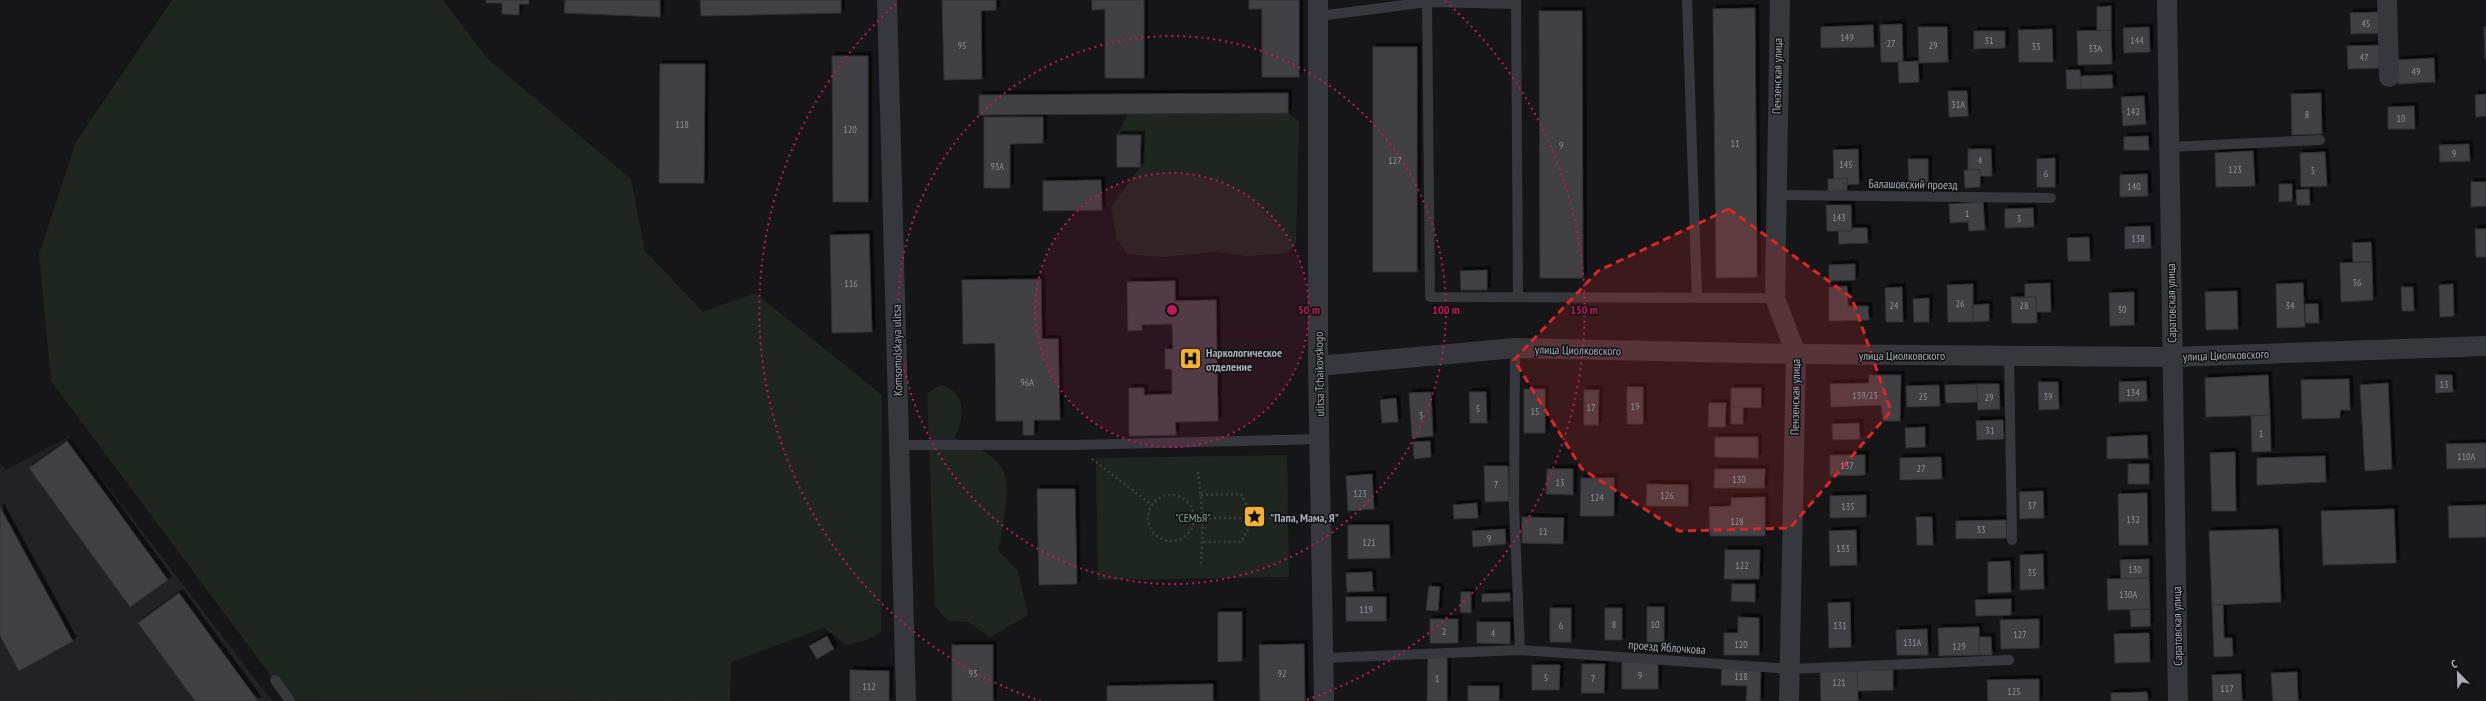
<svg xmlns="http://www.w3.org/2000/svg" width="2486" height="701" font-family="'PT Sans Narrow',sans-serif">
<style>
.built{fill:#222225}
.green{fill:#1e261f}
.building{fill:#404145;stroke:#303034;filter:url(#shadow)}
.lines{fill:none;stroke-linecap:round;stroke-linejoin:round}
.path{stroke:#3d3f44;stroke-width:2.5;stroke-dasharray:2 3;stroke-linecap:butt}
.lane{stroke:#37383d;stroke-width:10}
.street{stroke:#37383d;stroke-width:20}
.marked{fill:#d62828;fill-opacity:0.2;stroke:#d62828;stroke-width:3;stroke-dasharray:8 5;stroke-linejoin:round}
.ring{fill:none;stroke:#c2185b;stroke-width:2;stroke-dasharray:2 4}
.labels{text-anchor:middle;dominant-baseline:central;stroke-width:3;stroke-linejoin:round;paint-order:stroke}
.number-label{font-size:10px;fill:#8e929b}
.street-label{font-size:12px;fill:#a8adb8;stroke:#111113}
.poi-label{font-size:12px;font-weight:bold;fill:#a8adb8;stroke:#111113;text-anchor:start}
.park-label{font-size:12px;fill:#7fa381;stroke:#111113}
.centre{fill:#c2185b;stroke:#111113;stroke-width:2}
.ring-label{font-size:12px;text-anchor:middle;font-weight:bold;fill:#c2185b;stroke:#111113;stroke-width:3;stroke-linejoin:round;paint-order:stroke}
</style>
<defs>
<filter id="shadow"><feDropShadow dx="3.5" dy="-3.5" stdDeviation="0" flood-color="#0009"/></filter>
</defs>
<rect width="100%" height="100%" fill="#161618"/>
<path class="built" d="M70,436L113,493L272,701H0V463L6,470Z"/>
<g class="green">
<path d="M172,0H443L487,58L631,179L645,251L703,312L755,293L882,395L881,632L867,640L846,645L824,628L731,662L730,701L289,700L51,381L39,254L76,142Z"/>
<path d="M1288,113L1299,122L1296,245L1286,253L1247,256L1216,252L1162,257L1127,254L1117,239L1111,207L1140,167L1141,135H1117L1128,114Z"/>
<path d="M941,385C967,392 965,419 954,438C972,445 999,454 1005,476C1010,491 1002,534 998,550L1018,571L1028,615L990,637L968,622L948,621L935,606L927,393Z"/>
<path d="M1287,455L1289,577L1098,580L1096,458Z"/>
</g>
<g class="building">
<path d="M486,0H529V4H519V15L502,14V3H486Z"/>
<path d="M565,0H660V17L564,13Z"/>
<path d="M700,0H841V13L701,16Z"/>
<path d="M942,0H996V10L981,11L982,79L944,80Z"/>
<path d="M1092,0H1144V78H1105V9L1092,10Z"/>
<path d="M1249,0H1299V77H1262V9H1249Z"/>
<path d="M2111,6V30L2097,31V7Z"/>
<path d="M1755,8L1757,277L1716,278L1713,9Z"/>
<path d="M1539,11H1582L1583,278H1540Z"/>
<path d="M2381,12L2382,33L2351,34L2350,13Z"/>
<path d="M1902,24L1903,62H1881L1880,25Z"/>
<path d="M1873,25L1874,47L1821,48V27Z"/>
<path d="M1918,27H1947L1948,62L1919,63Z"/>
<path d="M2149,27L2150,52L2124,53L2123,28Z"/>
<path d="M2484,27H2486V59H2485Z"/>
<path d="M2052,29L2053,62H2019L2018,30Z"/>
<path d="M2111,30L2112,64L2078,65L2077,31Z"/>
<path d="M1974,31H2005V48L1974,49Z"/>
<path d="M2381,45L2382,68L2348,69L2347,46Z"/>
<rect x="1373" y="47" width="44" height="225"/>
<path d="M832,56H868V202H833Z"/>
<path d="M2434,58L2435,82L2398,84L2397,60Z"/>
<path d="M1918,61L1919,82L1899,83L1898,62Z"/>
<path d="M660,64H705L704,183H659Z"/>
<path d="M2066,70H2080L2081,89H2067Z"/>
<path d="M2112,75L2113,88L2081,89L2080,76Z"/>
<path d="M1948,91H1967L1968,116L1949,117Z"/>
<path d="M1288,93V113L979,115V95Z"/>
<path d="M2321,93L2322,134L2292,135L2291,94Z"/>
<path d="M2486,94V116L2476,117L2475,95Z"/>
<path d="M2144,96L2146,124L2123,126L2121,97Z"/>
<path d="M2414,106L2415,129H2388V107Z"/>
<path d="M984,117H1043V143L1010,144V188H984Z"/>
<path d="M1117,135H1141L1140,167H1117Z"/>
<path d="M2148,136L2149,150H2124V137Z"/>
<path d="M2469,144L2470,161L2440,162L2439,145Z"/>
<path d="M1858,149L1859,184L1847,185V179H1834L1833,150Z"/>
<path d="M1968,149H1991L1992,176H1980V170H1968Z"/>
<path d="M2253,151L2255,186L2216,187L2215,153Z"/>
<path d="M2325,152L2327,186L2301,187L2300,153Z"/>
<path d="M2055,158V187H2037V159Z"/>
<path d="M1908,159H1928V186L1909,187Z"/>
<path d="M1964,170H1980V187L1965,188Z"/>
<path d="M2147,174L2148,196L2120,197V175Z"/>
<path d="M1847,178V191H1828V179Z"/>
<path d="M1101,180L1102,210L1043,211V181Z"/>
<path d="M2471,182H2486V206L2471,207Z"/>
<path d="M2279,184H2292V201L2279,202Z"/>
<path d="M2309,189L2310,205H2297L2296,190Z"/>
<path d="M1983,202L1985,230L1969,231L1968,222L1950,223L1949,204Z"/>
<path d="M1826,205H1851L1852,231H1827Z"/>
<path d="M2033,208L2034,227L2005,228V209Z"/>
<path d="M2150,226L2151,248L2125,249V227Z"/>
<path d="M1852,228H1867L1868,243L1839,244L1838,231H1852Z"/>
<path d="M2475,229H2486V257H2476Z"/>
<path d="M869,234L872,332L832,333L830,235Z"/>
<path d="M2089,237L2090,261H2068L2067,238Z"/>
<path d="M2371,242L2372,262H2353L2352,243Z"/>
<path d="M2372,262L2373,300L2341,302L2340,263Z"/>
<path d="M1855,264V280L1829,281V265Z"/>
<path d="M1487,270V290H1461L1460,271Z"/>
<path d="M1041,279L1042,339H1058L1060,420H1034V435H1023V421H996L995,343L963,344L962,280Z"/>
<path d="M1175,281V301L1216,300L1218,421L1175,422L1176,435L1129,436V388H1144V395L1172,394V369H1165V349H1173L1172,324L1142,325V330L1128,331L1127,282Z"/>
<path d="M2050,283L2051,312H2036V297H2025V284Z"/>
<path d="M2303,283L2305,327L2277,328L2276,284Z"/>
<path d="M1973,284V322H1948L1947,285Z"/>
<path d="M2453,284L2454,316L2440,317L2439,285Z"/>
<path d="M1847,286L1848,306H1868L1869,320L1829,321V287Z"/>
<path d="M1902,287L1903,322H1886L1885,288Z"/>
<path d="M2401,287H2413L2414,311H2402Z"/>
<path d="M2237,291L2238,329L2206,330L2205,292Z"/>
<path d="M2134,292V325L2110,326L2109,293Z"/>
<path d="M2011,297H2036L2037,323H2012Z"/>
<path d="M1929,298V322H1914L1913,299Z"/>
<path d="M1989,304V321L1973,322V305Z"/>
<path d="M2305,304H2318L2319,323H2306Z"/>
<path d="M1869,375H1901L1900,421H1883L1881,405L1831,407L1830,384L1869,383Z"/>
<path d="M2268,375L2270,415L2206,417L2205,378Z"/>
<path d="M2435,375H2452L2453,392L2436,393Z"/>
<path d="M2349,379L2350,410H2340V418L2302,419L2301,380Z"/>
<path d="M2146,381L2147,401L2119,402V382Z"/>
<path d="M2038,382H2058L2059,409L2039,410Z"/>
<path d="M2388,383L2392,469L2365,471L2360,385Z"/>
<path d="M1977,384L1978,402L1946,403L1945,385Z"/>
<path d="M1977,384H1999L2000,409L1978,410Z"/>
<path d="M1939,385L1940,406L1907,407L1906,386Z"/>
<rect x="1627" y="387" width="16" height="37"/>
<path d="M1731,388H1761V408L1731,407Z"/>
<rect x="1524" y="389" width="21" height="44"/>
<path d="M1584,390H1599L1598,425H1584Z"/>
<path d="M1431,392L1433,436L1412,438L1409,393Z"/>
<path d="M1469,392H1486L1487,423H1470Z"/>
<path d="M1396,398L1398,422L1382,423L1380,400Z"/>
<path d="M1709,403H1726L1725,427H1708Z"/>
<rect x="1731" y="407" width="12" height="17"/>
<path d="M2270,415L2271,451L2252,452L2251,416Z"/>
<path d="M2003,420L2004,439L1977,440L1976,421Z"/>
<path d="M1859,423L1860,439L1833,440L1832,424Z"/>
<path d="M1925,427V447L1906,448L1905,428Z"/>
<path d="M2147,435L2148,458L2107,459V437Z"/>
<path d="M1715,437H1758V458L1715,457Z"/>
<path d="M67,441L168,580L130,607L29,468Z"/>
<path d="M1430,441L1431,457L1414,459L1413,442Z"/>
<path d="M2486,443V468L2447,469L2446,444Z"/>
<path d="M2235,452L2236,511H2212L2210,453Z"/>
<path d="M1830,455H1865V475L1830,476Z"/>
<path d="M2325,456L2326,482L2257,485V458Z"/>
<path d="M1941,457L1942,479L1900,480V458Z"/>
<rect x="2128" y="464" width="21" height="20"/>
<path d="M1484,466H1508L1509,501L1485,502Z"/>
<path d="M1547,469H1573V495L1546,494Z"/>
<path d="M1715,469H1765L1764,488H1714Z"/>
<path d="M1372,474L1374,509L1348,511L1346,476Z"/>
<path d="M1581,478H1614V516H1580Z"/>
<path d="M1647,484L1688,485V506H1646Z"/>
<path d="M1037,489H1075L1077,584L1039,585Z"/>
<path d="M2043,491L2044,518L2020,519L2019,492Z"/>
<path d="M2147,493L2148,545H2119L2118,494Z"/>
<path d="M1866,495V517L1830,518V496Z"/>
<path d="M1765,497V536H1710L1709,507L1731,506V498Z"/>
<path d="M1477,503L1478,518L1454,519L1453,505Z"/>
<path d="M2486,505V537L2449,538L2448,506Z"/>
<path d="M0,507L73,641L19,671L0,636Z"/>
<path d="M2394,509L2396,563L2323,565L2321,511Z"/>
<path d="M1522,517L1564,518L1563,544L1522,543Z"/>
<path d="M1916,517H1932L1933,545H1917Z"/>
<path d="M2006,520L2007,538L1956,539V521Z"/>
<path d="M1348,525H1389L1390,558L1348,559Z"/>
<path d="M1505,529L1506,544L1473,547L1472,531Z"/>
<path d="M2278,529L2281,602L2212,605L2209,531Z"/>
<path d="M1856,530L1857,565L1830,566L1829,531Z"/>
<path d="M1725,550H1760L1759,579H1724Z"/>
<path d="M2043,554L2044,589L2020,590V555Z"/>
<path d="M2149,559V578L2121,579L2120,560Z"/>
<path d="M2010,561L2011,592L1988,593V562Z"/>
<path d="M1372,572L1373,591L1347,592L1346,573Z"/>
<path d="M2149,578L2150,609L2108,610L2107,579Z"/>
<path d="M1732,584H1755V602L1731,601Z"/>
<path d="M1429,586L1440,587L1438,611L1426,610Z"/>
<path d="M1461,592H1471V613L1460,612Z"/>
<path d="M179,593L258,701H195L138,623Z"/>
<path d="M1510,593V601L1482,602V594Z"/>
<rect x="1346" y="597" width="40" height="24"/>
<path d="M2011,599V615L1976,616L1975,600Z"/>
<path d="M1850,602L1851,647L1829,648L1828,603Z"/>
<path d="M2223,604L2224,638H2232L2233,656L2214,657L2212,605Z"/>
<rect x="1647" y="607" width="17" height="35"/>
<rect x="1550" y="608" width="21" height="34"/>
<rect x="1605" y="608" width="17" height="32"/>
<path d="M2150,609V626L2131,627L2130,610Z"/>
<path d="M1218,612H1242V661L1218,662Z"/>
<path d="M1738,617L1759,618V655H1724V633H1738Z"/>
<rect x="1430" y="619" width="28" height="24"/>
<path d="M2039,619V648L2001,649L2000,620Z"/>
<path d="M1477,622H1510V644L1477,643Z"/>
<path d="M1979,627V655L1939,656L1938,628Z"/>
<path d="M1927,629L1928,655H1897L1896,630Z"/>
<path d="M2149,633L2150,662L2115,663L2114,634Z"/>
<path d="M827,636L834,649L817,659L809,646Z"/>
<path d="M1979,637H1991L1992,655H1979Z"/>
<path d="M1304,644L1305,701H1260L1259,645Z"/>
<rect x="952" y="645" width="41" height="56"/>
<path d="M1428,656H1447V701H1427Z"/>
<rect x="1622" y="662" width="36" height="27"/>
<path d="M1582,664H1605L1604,693H1581Z"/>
<path d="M1532,665H1560L1559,690H1532Z"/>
<path d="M1722,666L1761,667L1760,701H1746L1747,686L1721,685Z"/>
<path d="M850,670L889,671V701H850Z"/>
<path d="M1893,670V690L1857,691V671Z"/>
<path d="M1857,671L1858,701H1821L1820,672Z"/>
<path d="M2297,672L2298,701H2273L2271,673Z"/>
<path d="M2241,674L2242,701H2213L2212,675Z"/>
<path d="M2039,679V701H1988L1987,680Z"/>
<path d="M1213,684V701H1107V686Z"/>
<rect x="1468" y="686" width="31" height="15"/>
<path d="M2147,692L2148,701H2111V693Z"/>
</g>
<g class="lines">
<g class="path">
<path d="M1092,459L1152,505"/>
<path d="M1198,472L1203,518L1201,567"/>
<circle cx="1171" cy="518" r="23"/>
<path d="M1201,495L1241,494L1254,518L1241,542H1201"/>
<path d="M1194,518H1303"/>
</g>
<g class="lane">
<path d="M1427,0L1430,297L1775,298"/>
<path d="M1516,0L1518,297"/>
<path d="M1687,0L1697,298"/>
<path d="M1319,16L1428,2L1516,4"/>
<path d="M2169,147L2320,140"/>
<path d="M1776,195L2051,198"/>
<path d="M1515,348L1514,505L1520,650"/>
<path d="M2009,355L2012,540"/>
<path d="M899,445H1073L1319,439"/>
<path d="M1324,658L1520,650L1790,669L2009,660"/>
<path d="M275,680L290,701"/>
</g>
<g class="street">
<path d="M887,0L906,701"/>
<path d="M1318,0V366L1324,701"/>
<path d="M1780,0L1775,298L1796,354L1789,701"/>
<path d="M2167,0L2178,701"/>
<path d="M2387,0L2389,77"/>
<path d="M1318,366L1515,348L1796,354L2172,357L2486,346"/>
</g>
</g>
<path class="marked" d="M1729,209L1852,298L1891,411L1790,528L1679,531L1582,469L1514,360L1598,271Z"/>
<circle cx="1172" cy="310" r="137" fill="#c2185b" fill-opacity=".12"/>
<g class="ring">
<circle cx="1172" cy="310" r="137"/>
<circle cx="1172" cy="310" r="274"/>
<path d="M1041 701A412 412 0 0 1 899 1M1445 1A412 412 0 0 1 1303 701"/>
</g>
<defs>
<symbol id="hospital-square" viewBox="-11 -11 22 22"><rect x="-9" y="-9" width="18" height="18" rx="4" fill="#f2b134" stroke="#111113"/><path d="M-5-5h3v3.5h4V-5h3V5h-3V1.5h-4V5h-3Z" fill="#111"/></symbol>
<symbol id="sight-square" viewBox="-11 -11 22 22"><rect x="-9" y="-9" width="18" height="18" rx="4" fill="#f2b134" stroke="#111113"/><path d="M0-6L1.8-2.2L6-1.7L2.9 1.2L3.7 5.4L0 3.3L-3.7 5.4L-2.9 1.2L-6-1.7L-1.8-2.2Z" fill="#111"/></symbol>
</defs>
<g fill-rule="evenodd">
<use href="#hospital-square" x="1178" y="346" width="25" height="25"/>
<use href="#sight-square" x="1242" y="504" width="25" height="25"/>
</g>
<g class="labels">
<g class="number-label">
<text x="2366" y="23">45</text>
<text x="1847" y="37">149</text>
<text x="1989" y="40">31</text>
<text x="2137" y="40">144</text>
<text x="1891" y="43">27</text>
<text x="962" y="45">95</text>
<text x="1933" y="45">29</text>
<text x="2036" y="46">33</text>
<text x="2095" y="48">33А</text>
<text x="2364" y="57">47</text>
<text x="2416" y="71">49</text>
<text x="1958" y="104">31А</text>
<text x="2133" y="111">142</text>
<text x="2307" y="114">8</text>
<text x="2401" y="118">10</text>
<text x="682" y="124">118</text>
<text x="850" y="129">120</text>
<text x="1735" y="143">11</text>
<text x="1561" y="145">9</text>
<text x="2454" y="153">9</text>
<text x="1395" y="160">127</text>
<text x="1980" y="160">4</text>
<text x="1846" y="164">145</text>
<text x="997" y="166">93А</text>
<text x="2235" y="169">123</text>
<text x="2313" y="170">5</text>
<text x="2046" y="173">6</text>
<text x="2134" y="186">140</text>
<text x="1967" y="213">1</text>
<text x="1839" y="217">143</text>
<text x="2019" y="218">3</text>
<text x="2138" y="238">138</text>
<text x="2357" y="282">36</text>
<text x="851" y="283">116</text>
<text x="1960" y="303">26</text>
<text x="1894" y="305">24</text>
<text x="2024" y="305">28</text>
<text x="2290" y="305">34</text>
<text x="2122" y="309">30</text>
<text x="1027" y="382">96А</text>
<text x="2444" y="384">13</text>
<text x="2133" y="392">134</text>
<text x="1865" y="395">139/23</text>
<text x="1923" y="396">25</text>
<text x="2048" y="396">39</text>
<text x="1989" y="397">29</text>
<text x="1635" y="406">19</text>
<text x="1591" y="407">17</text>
<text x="1478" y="408">5</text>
<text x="1535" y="411">15</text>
<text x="1421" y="415">3</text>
<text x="1990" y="430">31</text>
<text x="2261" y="433">1</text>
<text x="2466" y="456">110А</text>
<text x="1847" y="465">137</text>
<text x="1921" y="468">27</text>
<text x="1739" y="479">130</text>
<text x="1560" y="482">13</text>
<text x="1496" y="484">7</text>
<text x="1360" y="493">123</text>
<text x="1667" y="495">126</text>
<text x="1597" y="497">124</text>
<text x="2032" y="505">37</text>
<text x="1848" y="506">135</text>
<text x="2133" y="519">132</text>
<text x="1737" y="521">128</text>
<text x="1981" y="529">33</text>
<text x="1543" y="531">11</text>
<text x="1489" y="538">9</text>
<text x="1369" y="542">121</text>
<text x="1843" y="548">133</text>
<text x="1742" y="565">122</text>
<text x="2135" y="569">130</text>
<text x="2032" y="572">35</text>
<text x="2128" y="594">130А</text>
<text x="1366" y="609">119</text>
<text x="1614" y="624">8</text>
<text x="1655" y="624">10</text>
<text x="1561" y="625">6</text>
<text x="1840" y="625">131</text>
<text x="1444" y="631">2</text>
<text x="1493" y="633">4</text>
<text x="2020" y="634">127</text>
<text x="1912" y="642">131А</text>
<text x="1741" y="644">120</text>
<text x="1959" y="646">129</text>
<text x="973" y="673">93</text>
<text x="1282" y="673">92</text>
<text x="1640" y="675">9</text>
<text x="1741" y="676">118</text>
<text x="1546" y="677">5</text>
<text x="1437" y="678">1</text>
<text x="1593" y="678">7</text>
<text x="1839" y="682">121</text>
<text x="869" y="686">112</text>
<text x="2227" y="688">117</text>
<text x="2014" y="691">125</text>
</g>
<g class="street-label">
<text transform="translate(1777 76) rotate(-89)">Пензенская улица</text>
<text transform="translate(1913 184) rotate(1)">Балашовский проезд</text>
<text transform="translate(2171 303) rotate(-91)">Саратовская улица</text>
<text transform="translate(897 350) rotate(-91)">Komsomolskaya ulitsa</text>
<text transform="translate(1578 350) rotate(1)">улица Циолковского</text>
<text x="1902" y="355">улица Циолковского</text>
<text transform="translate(2226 355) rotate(-2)">улица Циолковского</text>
<text transform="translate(1319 374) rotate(-91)">ulitsa Tchaikovskogo</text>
<text transform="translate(1795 397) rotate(-89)">Пензенская улица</text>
<text transform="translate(2177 626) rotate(-91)">Саратовская улица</text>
<text transform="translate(1667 647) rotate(4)">проезд Яблочкова</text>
</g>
<g class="poi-label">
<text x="1206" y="352">Наркологическое<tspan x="1206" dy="14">отделение</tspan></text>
<text x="1270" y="517">"Папа, Мама, Я"</text>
</g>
<g class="park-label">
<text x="1193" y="517">"СЕМЬЯ"</text>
</g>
</g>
<circle cx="1172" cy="310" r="6" class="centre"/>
<g class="ring-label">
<text x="1309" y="314">50 m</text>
<text x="1446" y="314">100 m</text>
<text x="1584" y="314">150 m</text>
</g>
<g transform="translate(2458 673) rotate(337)" stroke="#111113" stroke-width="3" paint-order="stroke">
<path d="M0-3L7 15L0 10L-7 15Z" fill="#a8adb8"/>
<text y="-6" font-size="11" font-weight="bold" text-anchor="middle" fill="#a8adb8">С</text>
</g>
</svg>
